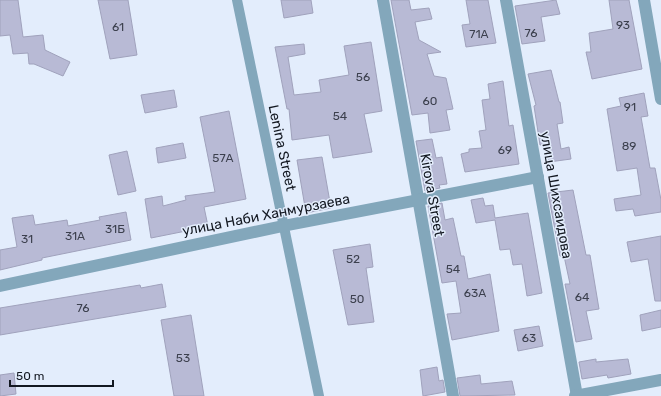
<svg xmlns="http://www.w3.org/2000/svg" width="661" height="396" font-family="Rubik,sans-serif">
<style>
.building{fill:#b8bad5;stroke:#a0a2bc}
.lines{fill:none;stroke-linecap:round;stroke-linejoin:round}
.pedestrian{stroke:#83a7bb;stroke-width:10}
.minor{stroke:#83a7bb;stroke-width:12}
.labels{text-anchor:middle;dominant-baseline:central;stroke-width:3;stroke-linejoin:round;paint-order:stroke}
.number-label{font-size:12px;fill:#3c404e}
.street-label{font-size:14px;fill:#131821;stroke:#e3edfc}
</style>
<rect width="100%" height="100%" fill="#e3edfc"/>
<g class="building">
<path d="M0,0H18L23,37L43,35L45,50L70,62L63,76L34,64H29L28,53L13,54L10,35L0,36Z"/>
<path d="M98,0H128L137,55L110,59Z"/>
<path d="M281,0H311L313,13L284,18Z"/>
<path d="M391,0H409L411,10L429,8L432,19L415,22L419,40L441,52L427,54L434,76L446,78L453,109L446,110L450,130L430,133L428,113L412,115Z"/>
<path d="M466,0H488L496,43L466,47L462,25L470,24Z"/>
<path d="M556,0L560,14L541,17L545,41L522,44L515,6Z"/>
<path d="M609,0H629L642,69L592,79L586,52H591L589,33L613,29Z"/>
<path d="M371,42L382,111L364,114L372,152L333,158L329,135L292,140L289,109H287L275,47L304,44L305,54L288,57L294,95L321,92L319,80L349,75L344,46Z"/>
<path d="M551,70L559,102H560L563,123L557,124L561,149L569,147L571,159L549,162L545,144L540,145L534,106L536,105L528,74Z"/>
<path d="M503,81L509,126L513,125L519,164L465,172L461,154L469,152V149L482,148L479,131L486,130L482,100L490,99L488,84Z"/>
<path d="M174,90L177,107L145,113L141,95Z"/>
<path d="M644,93L648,116L641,117L650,168H655L661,200V212L635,216L633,209L616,211L614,199L641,195L637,168L617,171L607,109L621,106L619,98Z"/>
<path d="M229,111L246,199L204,207L209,231L192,233L191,230L151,238L145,199L162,196L163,206L186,200L185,196L215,192L200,117Z"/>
<path d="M432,139L436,158L442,157L447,184L439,185L440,188L425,191L416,141Z"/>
<path d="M183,143L186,158L158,163L156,148Z"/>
<path d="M127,151L136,191L118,195L109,155Z"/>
<path d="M322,157L331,208L306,213L297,160Z"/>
<path d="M573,190L586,255H590L599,309L586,311L592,339L576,342L565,284H570L564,256H560L548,193Z"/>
<path d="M483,198L485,206L493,205L495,218L528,213L542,293L527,296L522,264L513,265L510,249L500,250L495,220L476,223L471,200Z"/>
<path d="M442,203L445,220L453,218L461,256H464L468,279L490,274L499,331L452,340L447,314L461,313L456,281L442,283L428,206Z"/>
<path d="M126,212L131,240L42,258V260L0,270V250L17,247L12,218L33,215L35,225L67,220L68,226L100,220L99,217Z"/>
<path d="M661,236V301H655L648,259L631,262L627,242Z"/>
<path d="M370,244L373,267L366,268L374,322L348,325L333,250Z"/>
<path d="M162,284L166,307L0,335V308L140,285L141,288Z"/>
<path d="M661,310V327L642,331L640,315Z"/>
<path d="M191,315L204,396H174L161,320Z"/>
<path d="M539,326L543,346L518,351L514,330Z"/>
<path d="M596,359V362L628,359L631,374L608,378L607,375L582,379L579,362Z"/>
<path d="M437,367L439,381L443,380L445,392L423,396L420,370Z"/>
<path d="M14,373L16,394L0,396V375Z"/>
<path d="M480,375L481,384L512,381L515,395L460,396L457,378Z"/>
</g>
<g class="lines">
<path class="pedestrian" d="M237,0L319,396"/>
<g class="minor">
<path d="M383,0L453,396"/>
<path d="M506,0L577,396"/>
<path d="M644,0L661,99"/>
<path d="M0,286L283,226L538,177"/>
<path d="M575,396L661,380"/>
</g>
</g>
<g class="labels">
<g class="number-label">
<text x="623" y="25">93</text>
<text x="118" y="27">61</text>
<text x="531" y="33">76</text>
<text x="479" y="34">71А</text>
<text x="363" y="77">56</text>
<text x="430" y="101">60</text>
<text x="630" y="107">91</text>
<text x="340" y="116">54</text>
<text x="629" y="146">89</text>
<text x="505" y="150">69</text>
<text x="223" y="158">57А</text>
<text x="115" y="229">31Б</text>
<text x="75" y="236">31А</text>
<text x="27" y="239">31</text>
<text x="353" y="259">52</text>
<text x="453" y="269">54</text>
<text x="475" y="293">63А</text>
<text x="582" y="297">64</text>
<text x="357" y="299">50</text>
<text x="83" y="308">76</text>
<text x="529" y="338">63</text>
<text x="183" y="358">53</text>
</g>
<g class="street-label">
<text transform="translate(282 148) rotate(78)">Lenina Street</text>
<text transform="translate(432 195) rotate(80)">Kirova Street</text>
<text transform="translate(556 195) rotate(80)">улица Шихсаидова</text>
<text transform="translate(266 215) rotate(-11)">улица Наби Ханмурзаева</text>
</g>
</g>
<path d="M10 380v6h103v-6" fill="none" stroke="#131821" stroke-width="2"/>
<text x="16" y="380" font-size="12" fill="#131821" stroke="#e3edfc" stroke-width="3" paint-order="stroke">50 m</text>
</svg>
